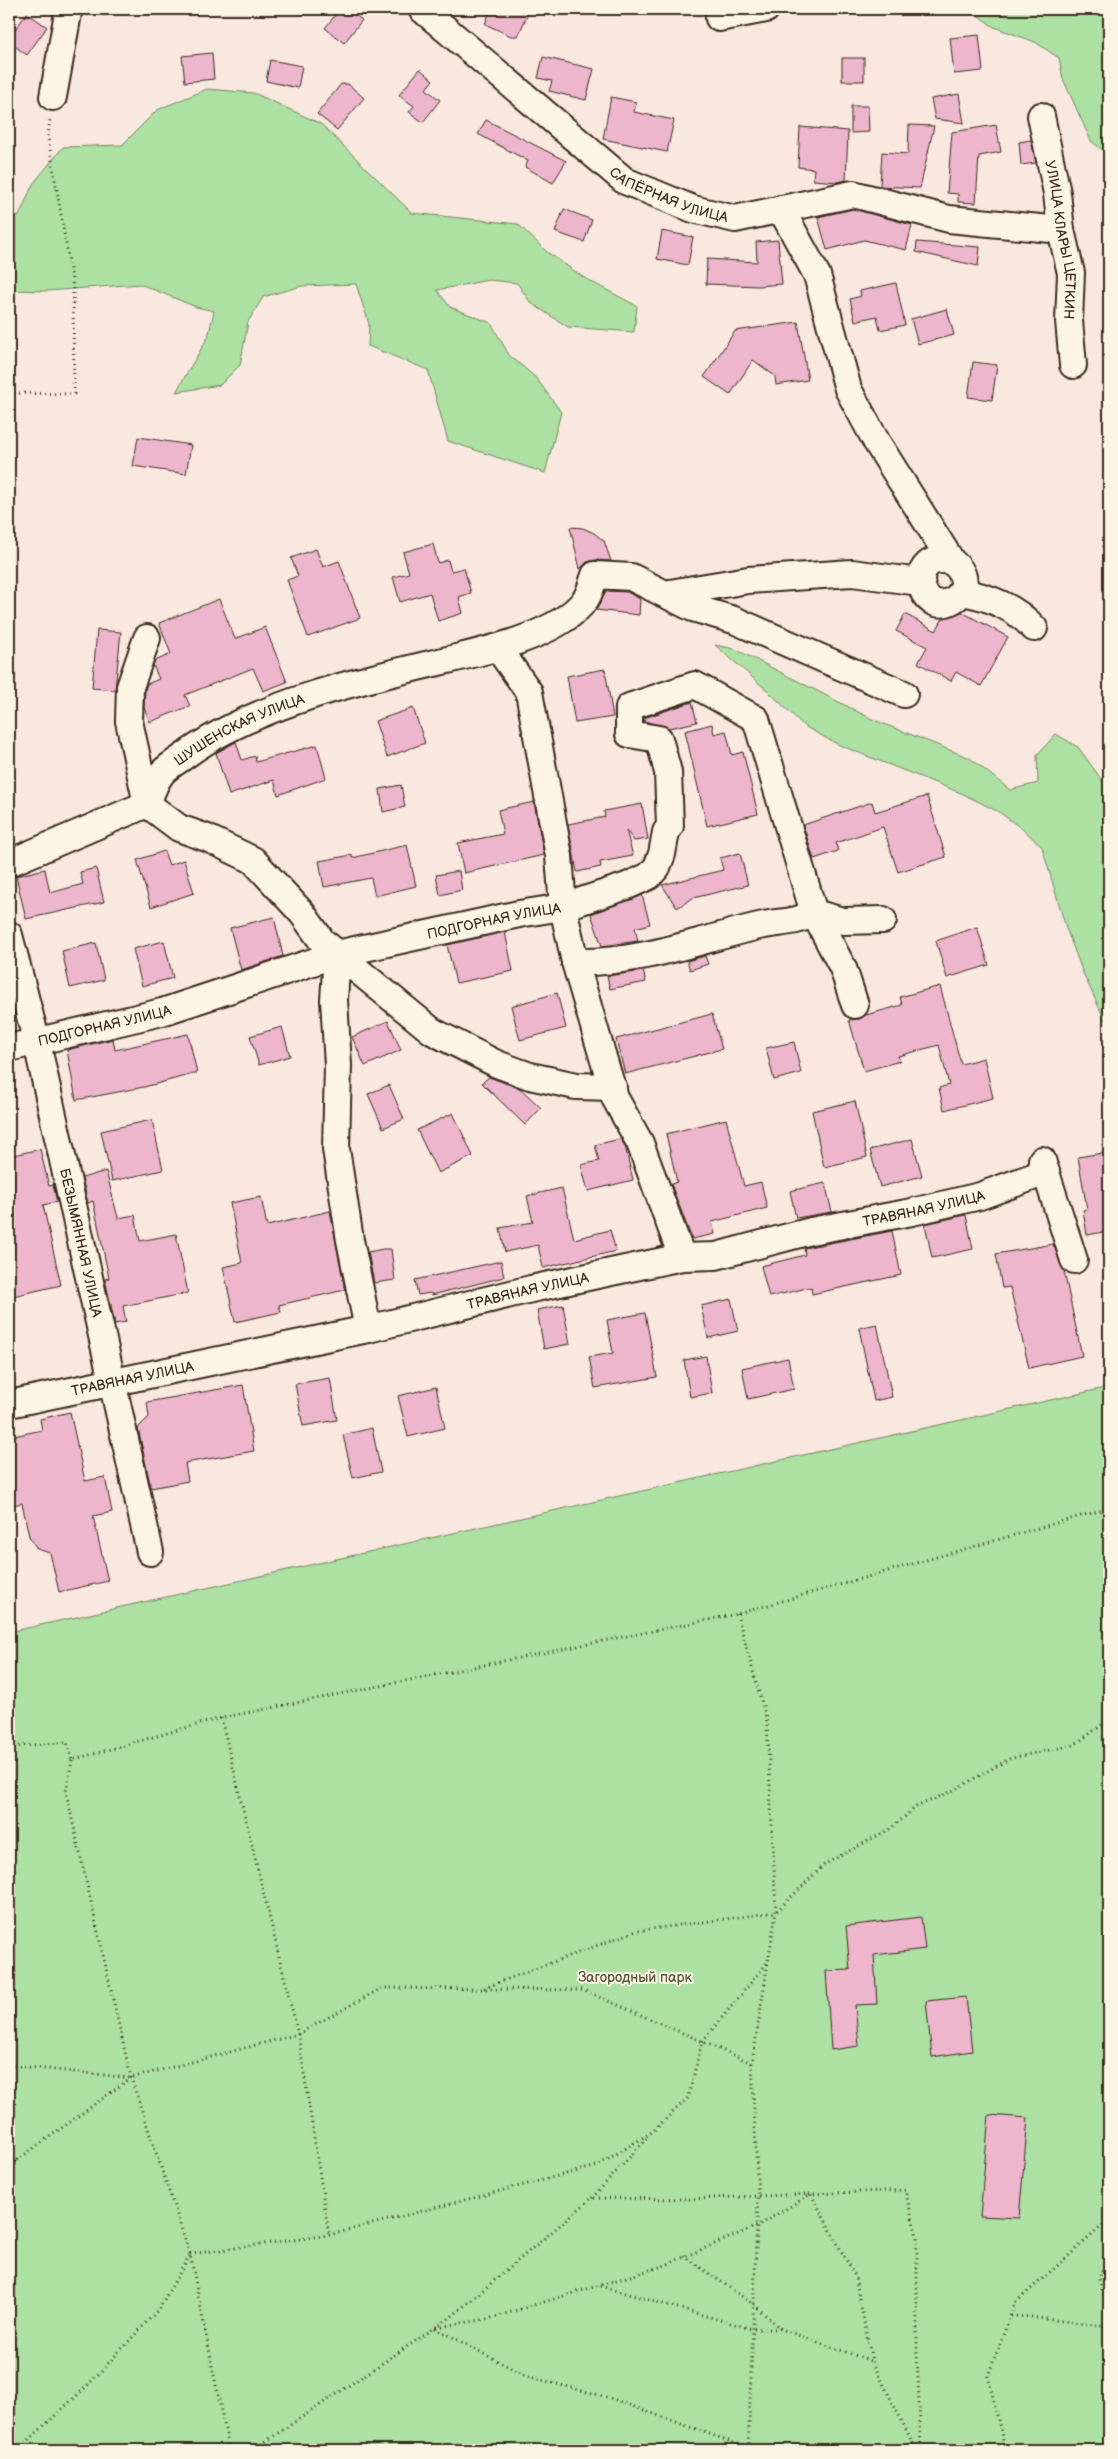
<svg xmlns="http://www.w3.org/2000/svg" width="1118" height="2459" font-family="'Balsamiq Sans',sans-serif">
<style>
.green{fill:#ace1a3;stroke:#748660}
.building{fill:#edb6cd;stroke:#3b2a1e}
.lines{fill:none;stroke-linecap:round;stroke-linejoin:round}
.minor-casing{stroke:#3b2a1e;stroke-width:30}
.path{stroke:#3b2a1e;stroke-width:3;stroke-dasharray:1 4;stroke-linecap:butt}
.minor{stroke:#fcf5e5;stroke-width:26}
.labels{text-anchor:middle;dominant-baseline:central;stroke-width:4;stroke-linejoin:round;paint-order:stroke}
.street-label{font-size:14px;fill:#3b2a1e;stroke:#fcf5e5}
.park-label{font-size:14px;fill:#57583f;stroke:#fcf5e5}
</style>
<rect width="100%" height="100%" fill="#f9e8e0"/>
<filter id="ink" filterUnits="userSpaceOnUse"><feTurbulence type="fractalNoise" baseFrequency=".02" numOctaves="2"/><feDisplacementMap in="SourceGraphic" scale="10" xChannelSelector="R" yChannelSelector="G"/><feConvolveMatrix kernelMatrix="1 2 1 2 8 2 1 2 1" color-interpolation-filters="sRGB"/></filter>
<g filter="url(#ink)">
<g class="green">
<path d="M973,9H1109V155L1091,141L1063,79L1059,58L1035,42L994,27L973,12Z"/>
<path d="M207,89L254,93L321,124L412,213L518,224L547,252L586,279L637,306L634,332L568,327L531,303L517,283L489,280L437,290L450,307L491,323L509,355L536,378L561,412L545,473L448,441L428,370L368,346L369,324L356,284L302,286L263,297L248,322L240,365L220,385L176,392L208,337L214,311L196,307L140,284L46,291L9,290V214L19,216L33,184L63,147L122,145L157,110Z"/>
<path d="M715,645L735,649L874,720L970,758L1010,790L1038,783L1037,755L1056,734L1078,747L1104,783L1109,801V1029L1083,973L1066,928L1042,847L1025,831L999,812L961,793L839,745L804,726L768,691Z"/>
<path d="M1109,1387V2450H9V1777L12,1776L9,1762V1632Z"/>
</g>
<g class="building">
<path d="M340,9H347L362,20L344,43L325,28Z"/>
<path d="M491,9H530L518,36H511L485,24Z"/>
<path d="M27,13L47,27L27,55L9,42V38Z"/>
<path d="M979,35L983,71L954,74L950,38Z"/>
<path d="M212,53L214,79L185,82L182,56Z"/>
<path d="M543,57L594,69L586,100L549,91L552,81L538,78Z"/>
<rect x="842" y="58" width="22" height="23"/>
<path d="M270,60L302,66L298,88L266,81Z"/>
<path d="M420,69L433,80L426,89L440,100L423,122L409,112L414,106L399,95Z"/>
<path d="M341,84H348L364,98L337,130L317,114Z"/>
<path d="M959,94L964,123L935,119L931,99Z"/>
<path d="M611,97L636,102L634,112L674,120L667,152L603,139Z"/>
<path d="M851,106H868L869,132L851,133Z"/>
<path d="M486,120L566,161L553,183L525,167L528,161L478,134Z"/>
<path d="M909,125L934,126L920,188L880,186L882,152L908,154Z"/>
<path d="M996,125L1001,152L979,156L976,203L958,202V194L947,193L952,132Z"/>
<path d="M800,127L848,131L846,180L838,182L813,180L814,169L798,167Z"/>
<path d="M1031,140L1036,163L1021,165L1019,142Z"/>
<path d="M564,209L592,220L584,242L555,232Z"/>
<path d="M853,209L912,225L906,250L864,240L827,250L818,217Z"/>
<path d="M662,231L693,237L688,265L657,259Z"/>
<path d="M778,240L782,284L759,286L706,284L707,259L757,262L756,242Z"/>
<path d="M917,242L980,247L978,266L916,252Z"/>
<path d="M896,283L905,325L880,330L877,316L855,321L850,299L861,296L860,291Z"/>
<path d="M947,309L954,335L918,344L911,319Z"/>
<path d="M798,322L808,380L776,385L775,376L753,360L730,395L704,377L735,331Z"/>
<path d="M973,362L997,365L992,400L968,397Z"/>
<path d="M138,437L191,445L186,474L133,466Z"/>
<path d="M570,527L583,528L594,533L604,541L611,561L595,560L587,562L580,569Z"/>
<path d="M433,544L438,563L448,560L451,571L464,568L471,593L459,597L463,613L438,621L430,593L400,602L393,577L409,573L403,552Z"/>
<path d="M316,549L323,567L339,561L360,618L308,637L287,580L298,576L291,558Z"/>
<path d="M606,591L627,592L640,599L639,615L596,610Z"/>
<path d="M219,599L235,639L265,627L287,682L263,691L253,668L185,695L190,706L150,722L144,708L145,690L147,684L159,679L153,665L155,661L171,654L159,623Z"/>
<path d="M962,612L1008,637L981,686L956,672L951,681L918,663L927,647L896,631L905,614L936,631L943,618Z"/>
<path d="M97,630L121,632L115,690L92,688Z"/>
<path d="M605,669L613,717L575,723L567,676Z"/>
<path d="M692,702L697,722L669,728L644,721V718Z"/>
<path d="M413,708L425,743L387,757L375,721Z"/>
<path d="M712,724L714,734L726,731L732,755L743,752L758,814L707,826L685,731Z"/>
<path d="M236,742L242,760L255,756L256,762L317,745L326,778L278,795L274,780L229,795L216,753Z"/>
<path d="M401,785L405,807L383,812L380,789Z"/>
<path d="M927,796L946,857L898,872L883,827L836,843L838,851L814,859L803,825L872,802L875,812Z"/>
<path d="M534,802L544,855L464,873L458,843L503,834L498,810Z"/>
<path d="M642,804L648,839L634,841L626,830L633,856L600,862L601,867L577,872L568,824L605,817L604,811Z"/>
<path d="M407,845L416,886L375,896L371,878L324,887L319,861L352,855V858Z"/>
<path d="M164,851L169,865L184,860L194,893L151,907L137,860Z"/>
<path d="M740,853L748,885L693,898L677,908L662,885L723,870L720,858Z"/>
<path d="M96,868L104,902L26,919L16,876L45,869L50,893L83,884L80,872Z"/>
<path d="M459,871L462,890L440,895L436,875Z"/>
<path d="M642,895L650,924L635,928L638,941L602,946L591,914Z"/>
<path d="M274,917L283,956L241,970L230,928Z"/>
<path d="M977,927L989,965L947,978L936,941Z"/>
<path d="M505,932L513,971L456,983L447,945Z"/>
<path d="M164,941L173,978L142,986L133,949Z"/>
<path d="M96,943L104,980L70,988L62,951Z"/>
<path d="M705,956L708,964L690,970L687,961Z"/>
<path d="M643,971L646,982L610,989L607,976Z"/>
<path d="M940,986L961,1064L984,1058L993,1098L944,1110L939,1088L949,1085L939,1045L898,1056L900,1061L864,1071L849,1020L859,1019L866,1015L902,1005L900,997Z"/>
<path d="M557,993L566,1028L520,1040L511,1006Z"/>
<path d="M712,1014L722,1049L625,1074L616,1039Z"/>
<path d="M388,1021L401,1050L365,1066L352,1037Z"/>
<path d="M282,1027L290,1056L259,1065L250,1036Z"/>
<path d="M188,1034L197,1073L144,1087L76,1100L67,1050L113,1039L115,1050Z"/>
<path d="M794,1042L801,1073L774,1080L766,1048Z"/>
<path d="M489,1077L521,1089L541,1108L525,1125L482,1083Z"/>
<path d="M389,1085L404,1119L383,1128L368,1094Z"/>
<path d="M855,1101L867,1157L824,1167L812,1111Z"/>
<path d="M453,1113L473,1156L438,1173L417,1130Z"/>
<path d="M726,1119L744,1186L761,1182L767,1208L712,1222L715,1234L692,1239L671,1184L677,1182L666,1134Z"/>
<path d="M152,1120L163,1170L112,1181L101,1131Z"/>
<path d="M620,1139L625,1146L633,1180L588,1191L581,1165L599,1161L595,1145Z"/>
<path d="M912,1139L922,1176L880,1187L870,1150Z"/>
<path d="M40,1149L49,1186L53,1185L57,1202L43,1205L61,1285L9,1297V1156Z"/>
<path d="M1109,1152V1231L1087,1235L1083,1210L1087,1209L1078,1157Z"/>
<path d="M106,1171L118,1218L135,1215L140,1241L176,1234L188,1293L123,1306L126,1322L115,1324L105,1279L109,1278L93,1201L88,1203L82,1178Z"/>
<path d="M825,1183L832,1212L796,1218L790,1191Z"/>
<path d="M562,1188L574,1239L610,1230L616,1251L543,1268L538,1245L505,1252L500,1228L533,1222L527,1196Z"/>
<path d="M261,1197L267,1226L330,1211L345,1290L279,1305L281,1312L235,1322L223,1267L242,1263L230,1203Z"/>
<path d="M966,1215L973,1249L932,1258L925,1224Z"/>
<path d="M892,1231L901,1275L812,1294L811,1287L769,1297L761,1266L805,1255L804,1248Z"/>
<path d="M1053,1244L1064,1271L1082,1356L1029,1368L1010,1287L1002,1288L996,1254Z"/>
<path d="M383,1249H391L395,1280L374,1283L368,1252Z"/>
<path d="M501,1261L504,1277L432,1295L431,1293L418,1295L415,1280Z"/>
<path d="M731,1299L738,1331L708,1338L701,1306Z"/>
<path d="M563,1305L570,1344L544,1349L537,1310Z"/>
<path d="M645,1313L657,1377L595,1388L589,1357L613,1353L607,1320Z"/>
<path d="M877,1324L892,1397L874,1401L859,1328Z"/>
<path d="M706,1356L712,1393L690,1397L684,1360Z"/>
<path d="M788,1358L794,1389L748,1399L742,1368Z"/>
<path d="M330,1378L337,1420L303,1426L295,1384Z"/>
<path d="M243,1385L254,1451L185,1463L188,1481L151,1488L138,1428L149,1417L147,1402Z"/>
<path d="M436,1387L445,1428L408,1437L398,1396Z"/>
<path d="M70,1412L85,1481L105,1477L112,1512L93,1516L108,1581L59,1592L50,1553L37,1549L29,1536L22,1503L9,1506V1437L42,1430L40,1419Z"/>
<path d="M372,1428L381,1472L353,1478L343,1435Z"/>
<path d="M921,1917L925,1949L874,1955L877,2004L855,2005L859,2046L831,2050L826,1971L850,1970L846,1926Z"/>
<path d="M966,1997L972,2051L932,2057L926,2001Z"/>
<path d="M989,2115L1028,2118L1019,2218L980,2216Z"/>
</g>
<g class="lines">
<defs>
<g id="minor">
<path id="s1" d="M422,9L625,181L693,209L735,219L853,194L949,219L1061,230"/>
<path d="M718,9L719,18L766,9"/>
<path d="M53,97L68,13L66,9"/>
<path id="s2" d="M1041,116L1057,193L1061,230L1071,273L1069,321L1073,365"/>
<path d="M781,209L817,275L848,389L876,441L952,562C965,571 970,591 953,600C917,620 905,548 952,562"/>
<path d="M961,592C988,596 1016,608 1034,628"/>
<path d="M664,594L748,580L852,573L920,582"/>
<path d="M147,638L130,687L129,721L147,804L179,828L207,838L253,860L302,913L322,941L432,1031L497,1064L530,1076L576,1086L613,1087"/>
<path d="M498,648L529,692L559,856L563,907L575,962L615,1098L640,1143L682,1257"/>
<path id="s3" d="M9,863L147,804C151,794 155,781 162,773C167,767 176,762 183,757C254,703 369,678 456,658C494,649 561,633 585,600C590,594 592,583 595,575L631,577L693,608L734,620L904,694"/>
<path id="s4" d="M9,935L37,1043L150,1552"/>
<path d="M337,954L334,1000L338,1065L336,1149L350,1240L368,1329"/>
<path d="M575,962C638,964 699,940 759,926C780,921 794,924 814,913L843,921L883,920"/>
<path id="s5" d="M9,1048L162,1012L337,954L519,914L563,907L627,886L649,876L657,867L662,854L666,832L670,826L668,772L659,739L629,734V707L695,685L756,719L814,913L843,968L855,1005"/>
<path d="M1042,1160L1074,1260"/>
<path id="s6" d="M9,1404L368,1329L531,1289L682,1257L716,1256L811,1231L912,1212L980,1196L1046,1172"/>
</g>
</defs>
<use href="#minor" class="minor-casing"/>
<g class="path">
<path d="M9,393L74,394L73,286L48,137L50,120"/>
<path d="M737,1614L767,1721L776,1912L752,2063L758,2196L748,2450"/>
<path d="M221,1718L298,2034L329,2235"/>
<path d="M9,1747L67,1742L72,1760L221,1718L737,1614L1109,1508"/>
<path d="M72,1760L66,1792L131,2078L190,2254L229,2450"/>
<path d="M484,1988L636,1931L776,1912L825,1864L890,1829L916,1807L952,1791L1011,1758L1074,1745L1109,1720"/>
<path d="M9,2065L131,2078L298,2034L382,1988L583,1990L752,2063"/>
<path d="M9,2166L131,2078"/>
<path d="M592,2198L649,2136"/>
<path d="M1109,2251L1099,2279L1109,2310"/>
<path d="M190,2254L329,2235L597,2166L652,2132L688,2098L702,2042L768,1962"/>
<path d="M684,2256L753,2304L781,2329L871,2361"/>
<path d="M600,2286L752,2329H780"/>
<path d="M1011,2316L1031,2317L1109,2327"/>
<path d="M437,2327L488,2319L663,2266L757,2226L811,2194L855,2276L872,2361L916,2450"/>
<path d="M435,2328L526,2376L607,2397L748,2448L781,2450"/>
<path d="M18,2450L86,2387L158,2310L190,2255"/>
<path d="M253,2450L451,2317L592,2198L689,2199L905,2190L917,2236V2354L921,2450"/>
<path d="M1005,2450L988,2376L1015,2303L1109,2220"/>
</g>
<use href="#minor" class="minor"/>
</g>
</g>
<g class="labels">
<g class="street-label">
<text stroke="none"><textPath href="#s1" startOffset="312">САПЁРНАЯ УЛИЦА</textPath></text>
<text stroke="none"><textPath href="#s2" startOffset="126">УЛИЦА КЛАРЫ ЦЕТКИН</textPath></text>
<text stroke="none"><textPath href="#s3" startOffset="274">ШУШЕНСКАЯ УЛИЦА</textPath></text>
<text stroke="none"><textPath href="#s5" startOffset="502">ПОДГОРНАЯ УЛИЦА</textPath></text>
<text stroke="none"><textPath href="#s5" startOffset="98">ПОДГОРНАЯ УЛИЦА</textPath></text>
<text stroke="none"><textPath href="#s6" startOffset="936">ТРАВЯНАЯ УЛИЦА</textPath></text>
<text stroke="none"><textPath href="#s4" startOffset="316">БЕЗЫМЯННАЯ УЛИЦА</textPath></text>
<text stroke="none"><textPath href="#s6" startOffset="531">ТРАВЯНАЯ УЛИЦА</textPath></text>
<text stroke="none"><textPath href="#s6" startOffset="126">ТРАВЯНАЯ УЛИЦА</textPath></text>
</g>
<g class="park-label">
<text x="635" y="1977">Загородный парк</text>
</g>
</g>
<rect width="1118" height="2459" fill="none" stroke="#fcf5e5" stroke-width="30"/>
<rect x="15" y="15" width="1088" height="2429" fill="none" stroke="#3b2a1e" stroke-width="2" filter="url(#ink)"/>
</svg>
